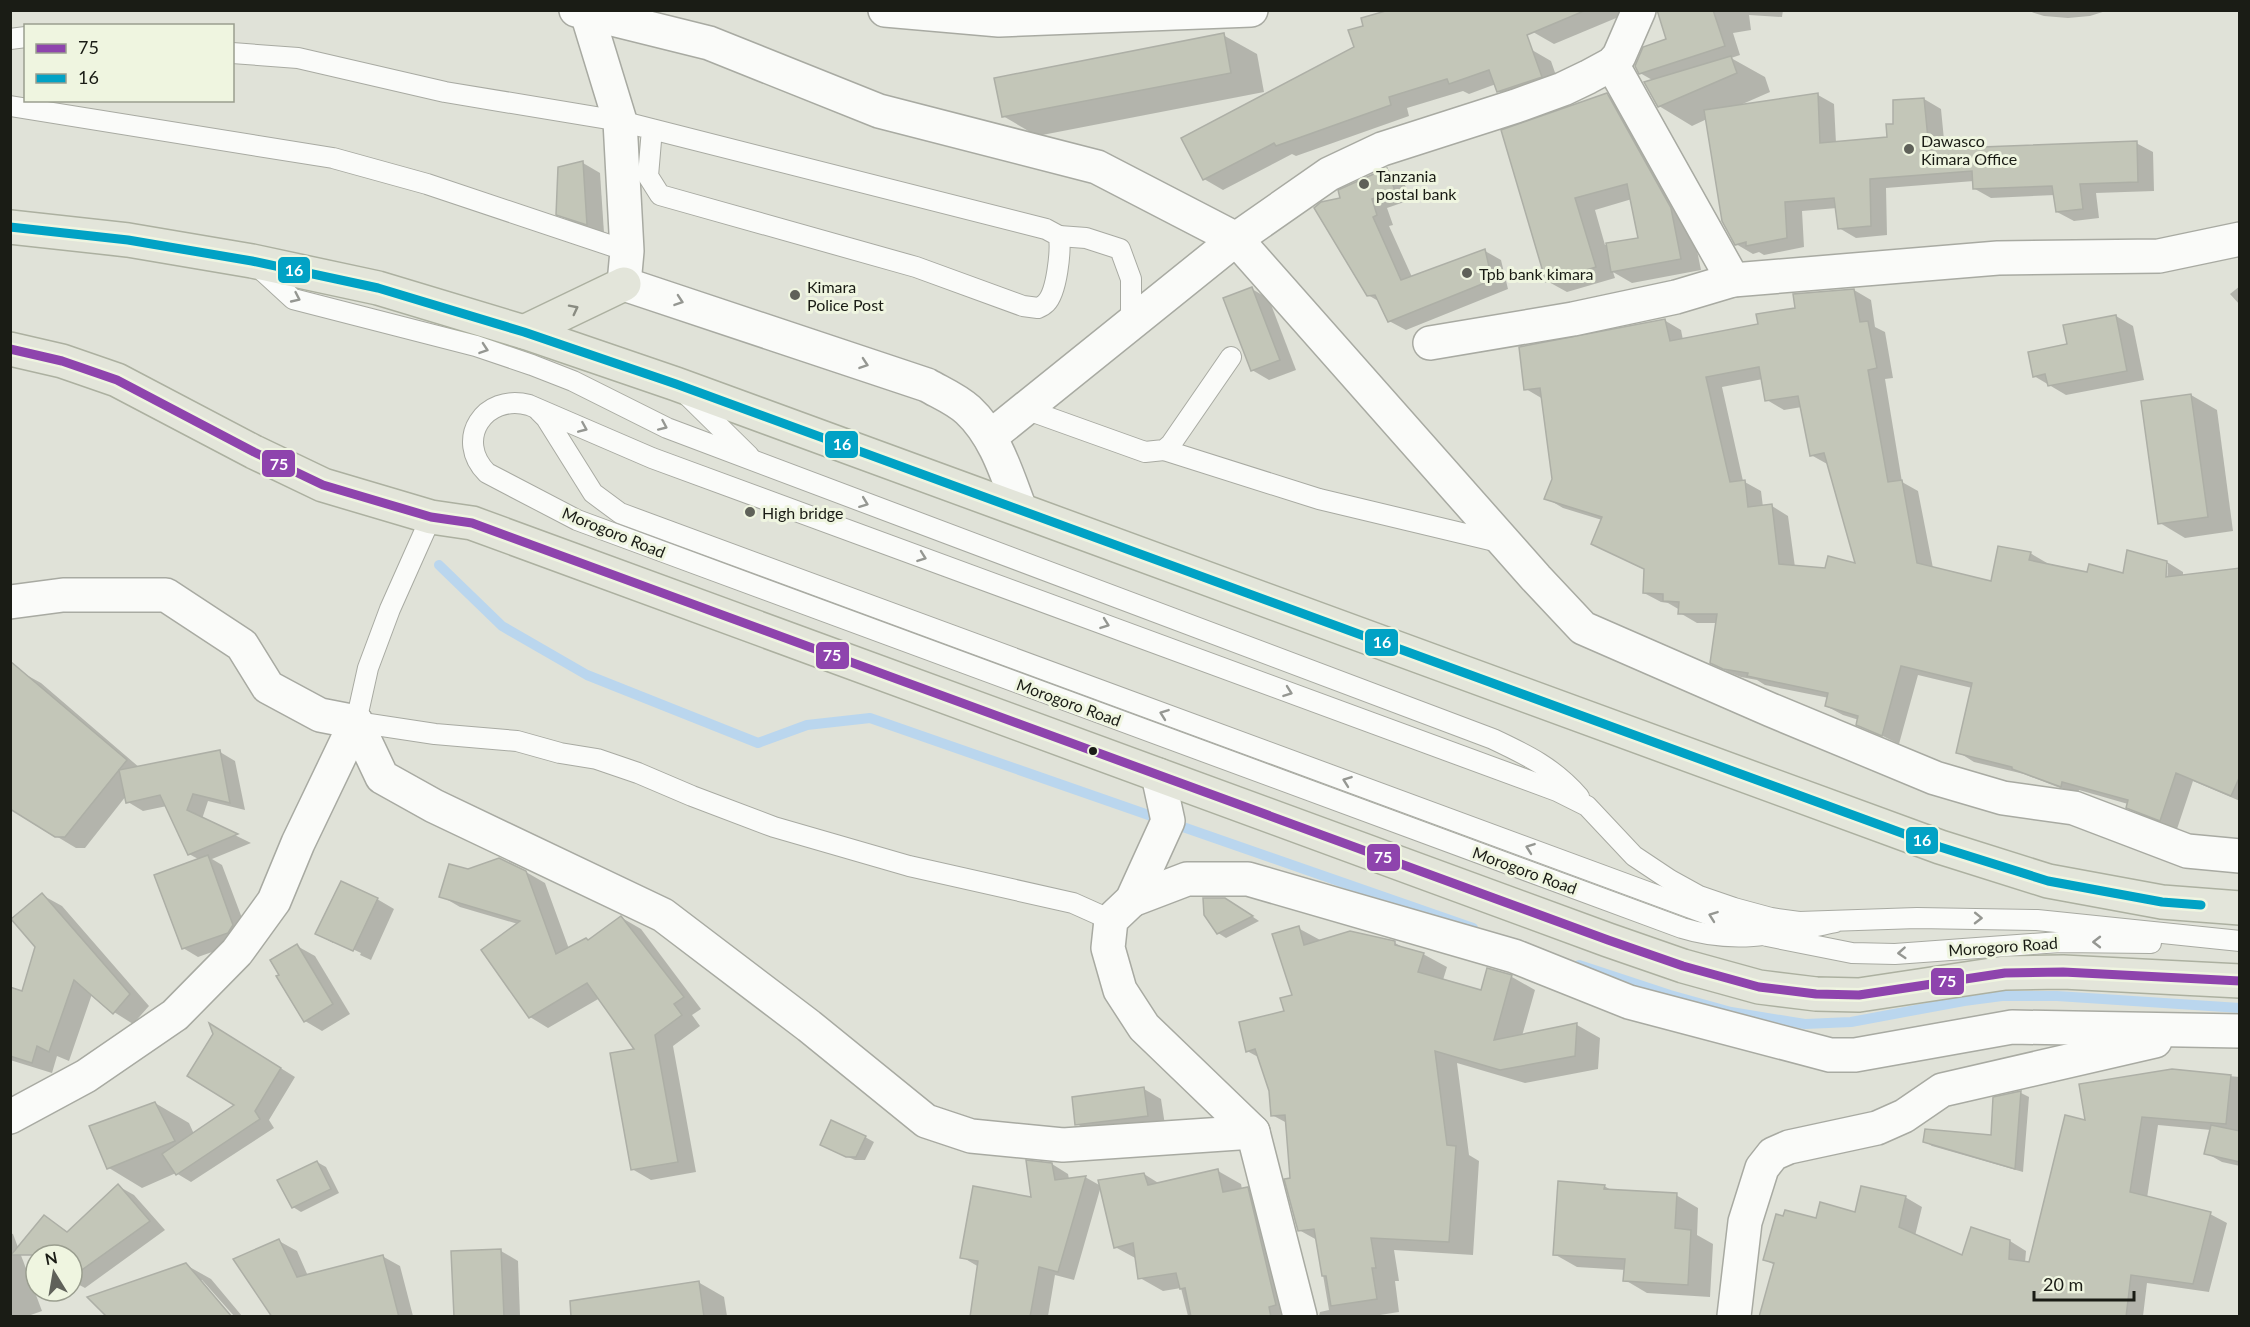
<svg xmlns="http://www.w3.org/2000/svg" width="2250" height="1327" font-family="Lato,sans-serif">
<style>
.shadow{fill:#0003;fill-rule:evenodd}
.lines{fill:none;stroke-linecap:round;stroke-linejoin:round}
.stream{stroke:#bad6ee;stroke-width:10}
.building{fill:#c3c6b8;stroke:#adafa6;stroke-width:1.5;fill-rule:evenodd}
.lane-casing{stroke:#a8aaa2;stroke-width:22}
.street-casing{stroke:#a8aaa2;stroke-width:36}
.secondary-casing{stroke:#a8aaa2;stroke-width:36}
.highway-casing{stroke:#acb0a0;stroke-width:36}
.lane{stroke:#fafbf9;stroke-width:20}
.street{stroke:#fafbf9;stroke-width:33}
.secondary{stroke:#fafbf9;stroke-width:33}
.highway{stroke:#e3e5da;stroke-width:33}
.bus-1-casing{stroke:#eff5e0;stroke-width:14}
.bus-2-casing{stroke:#eff5e0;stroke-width:14}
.bus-1{stroke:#8e44ad;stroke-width:9}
.bus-2{stroke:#01a2c5;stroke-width:9}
.oneway{stroke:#959792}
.oneway2{stroke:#898b81}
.poi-dot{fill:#5f6159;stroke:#eff5e0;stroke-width:2}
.bus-dot{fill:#1a1c15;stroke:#eff5e0;stroke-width:2}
.labels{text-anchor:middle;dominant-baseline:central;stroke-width:6;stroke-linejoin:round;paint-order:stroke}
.poi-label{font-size:16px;fill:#1a1c15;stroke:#eff5e0;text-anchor:start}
.street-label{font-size:16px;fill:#1a1c15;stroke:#eff5e0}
.line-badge{stroke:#eff5e0;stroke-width:2}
.badge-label{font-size:16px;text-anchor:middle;font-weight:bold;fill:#fff}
</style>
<rect width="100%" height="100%" fill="#e0e2d8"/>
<g class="shadow">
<path d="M1393,10H1498L1510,17L1532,50L1551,61L1560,87L1517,102L1498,91L1496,84L1469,94L1463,91L1407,108L1409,116L1296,156L1292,154L1223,190L1204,179L1355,48L1365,27Z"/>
<path d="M1528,10H1618L1621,16L1554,44L1533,32Z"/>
<path d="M1675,10H1783L1782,17L1749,15L1751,30L1733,33L1740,55L1731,58L1765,77L1770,92L1738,106L1818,95L1834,104L1836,143L1888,138L1895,125L1924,99L1941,109L1945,150L2136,143L2153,152L2154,191L2096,193L2099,218L2074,221L2057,212L2055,195L1991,198L1975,189L1974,181L1886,188L1887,235L1856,238L1839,228L1837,208L1802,211L1804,247L1764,255L1759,252L1753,254L1736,244L1707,119L1692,126L1659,106L1654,81L1640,73L1668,40Z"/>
<path d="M2025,10H2109L2090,16L2068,18L2044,16Z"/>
<path d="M1223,35L1257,54L1264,92L1037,136L1003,116Z"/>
<path d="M1607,95L1627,107L1691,221L1701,270L1632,283L1613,272L1615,278L1567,292L1547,281ZM1632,199L1640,239L1605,245L1595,210Z"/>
<path d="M583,163L600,173L604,233L575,224L558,214Z"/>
<path d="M1386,169L1403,179L1410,200L1387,208L1393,225L1389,226L1412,277L1485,251L1501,260L1508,289L1406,330L1389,321L1380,302L1368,295L1342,199Z"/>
<path d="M2240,286V305L2230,294Z"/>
<path d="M1252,289L1269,299L1296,370L1269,380L1252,370Z"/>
<path d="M1854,290L1871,300L1875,327L1885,332L1893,378L1885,379L1902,482L1918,491L1933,568L1992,583L2030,553L2047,563L2046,565L2088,574H2124L2167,562L2183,572V577L2240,569V801L2193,781L2177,829L2144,817L2127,807L2128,804L2079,790L2078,795L2024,774L1974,762L1958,752L1972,688L1918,675L1899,744L1858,724L1859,720L1843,715L1826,706L1829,698L1765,685L1757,680L1741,677L1728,672L1712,662L1717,623H1697L1680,613V610L1668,603L1661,602L1644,593L1645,570L1592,543L1602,520L1563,508L1546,498L1554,480L1543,399L1526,389L1664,320L1681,330L1683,340L1760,325L1797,309ZM1763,379L1767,400L1784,410L1802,407L1811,455L1829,465L1857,565L1826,569L1795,567L1788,516L1772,506L1763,507L1761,491L1743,481L1722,387ZM2165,564H2168L2167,585H2164Z"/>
<path d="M2116,316L2133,326L2144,380L2066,395L2034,376L2068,345Z"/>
<path d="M2191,395L2217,410L2233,531L2185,538L2160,523Z"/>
<path d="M21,672L41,683L140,768L220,752L235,761L245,810L208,801L202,819L251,843L212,859L222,865L248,934L243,941L198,957L183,948L200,860L189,854L167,806L143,811L128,802L126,796L85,848H76L56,836Z"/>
<path d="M468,871L526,872L545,883L569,949L589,941L622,918L641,929L701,1009L692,1015L700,1026L673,1046L696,1172L651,1180L632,1169L637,1050L600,998L548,1028L530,1017L518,924L460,907L441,896Z"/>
<path d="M42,895L62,906L149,1006L133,1024L114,1012L92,994L69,1061L57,1056L52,1073L10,1060V988L23,992L37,947Z"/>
<path d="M377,899L394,909L371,960L360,955L361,953L333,940V943L317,934Z"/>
<path d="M1234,904L1259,921L1226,938L1218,933Z"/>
<path d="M1298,928L1322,941L1395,943L1408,950L1423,954L1447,967L1443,980L1482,992L1488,970L1512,977L1535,990L1522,1036L1577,1025L1600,1038L1598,1069L1525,1083L1457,1063L1469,1155L1479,1161L1473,1255L1394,1250L1399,1281H1395L1399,1312L1380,1315L1381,1316H1319L1320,1312L1329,1310L1317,1240L1299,1230L1291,1179L1287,1123L1272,1115L1270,1091L1260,1058L1247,1051L1286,1012L1293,996Z"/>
<path d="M297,946L315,956L350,1014L322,1031L305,1021Z"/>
<path d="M224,1033L295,1077L269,1120L274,1128L191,1182L176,1173L142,1188L109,1168L155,1103L189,1123L194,1134L237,1105Z"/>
<path d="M2172,1071L2240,1077V1166L2222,1162L2206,1153L2211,1130L2158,1125L2147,1198L2210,1214L2227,1223L2209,1292L2147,1283L2143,1316H1760L1775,1265L1765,1260L1817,1220L1857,1214L1905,1197L1922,1207L1915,1236L1963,1257L2010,1241L2026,1251L2025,1263L2030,1264L2087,1122Z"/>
<path d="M1144,1089L1161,1099L1165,1125L1094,1134L1077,1124Z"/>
<path d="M2021,1093L2029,1097L2023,1172L1932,1146L1924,1141L1992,1137Z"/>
<path d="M865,1137L874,1142L865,1160H855L830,1149Z"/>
<path d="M317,1162L326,1167L339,1193L301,1212L293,1207Z"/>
<path d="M1052,1164L1068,1174L1069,1179L1085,1177L1101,1186L1074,1280L1055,1275L1048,1316H972L979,1267L962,1257L1033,1199Z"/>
<path d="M1218,1171L1241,1184L1242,1189L1247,1188L1271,1202L1298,1316H1188L1181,1288L1163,1291L1140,1278L1137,1259L1115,1247L1144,1174L1160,1184Z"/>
<path d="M118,1186L134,1195L165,1230L85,1288L72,1281V1255H44V1216L69,1233Z"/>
<path d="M1604,1186L1613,1191L1676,1195L1698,1208L1697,1235L1713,1244L1710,1297L1647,1293L1625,1280L1626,1270L1577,1267L1554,1254Z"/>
<path d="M10,1233L13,1234L42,1311L28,1316H10Z"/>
<path d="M279,1241L297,1251L308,1276L382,1256L400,1266L413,1316H274Z"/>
<path d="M501,1251L518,1261L520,1316H455Z"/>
<path d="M186,1265L211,1279L242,1316H234L202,1280H198Z"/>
<path d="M698,1282L724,1297L727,1316H612Z"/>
</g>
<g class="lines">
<g class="stream">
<path d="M439,565L502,626L587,675L758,743L807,725L870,718L1473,928"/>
<path d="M1579,965L1670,995L1731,1012L1805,1024L1851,1022L1964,1001L2002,996H2057L2240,1008"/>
</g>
</g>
<g class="building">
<path d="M1389,10L1584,11L1527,35L1542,77L1497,92L1489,70L1449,84L1447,79L1389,97L1391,105L1276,146L1274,143L1203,180L1181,138L1354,47L1348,30L1363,26L1361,18Z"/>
<path d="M1657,10H1713L1725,46L1639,74L1635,66L1643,47L1666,39Z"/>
<path d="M1224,33L1231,73L1002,117L994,78Z"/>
<path d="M1731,56L1737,73L1658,107L1644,82Z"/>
<path d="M1607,93L1671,208L1681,259L1611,272L1606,243L1638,238L1627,184L1575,198L1596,267L1546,282L1501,130Z"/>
<path d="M1818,93L1820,143L1887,137L1886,124H1893V100L1924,98L1929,149L2137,141L2138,182L2080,184L2083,209L2056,212L2052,186L1973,189L1972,171L1870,179L1871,226L1838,229L1834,198L1785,202L1787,238L1746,246V242L1735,245L1722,221L1704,110Z"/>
<path d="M583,161L587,225L556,215L558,167Z"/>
<path d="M1387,168L1395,191L1372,199L1377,215L1373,217L1401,280L1485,249L1492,280L1388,322L1375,295L1367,296L1314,208L1321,202L1340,198L1338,190Z"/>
<path d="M1252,287L1280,360L1251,371L1223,298Z"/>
<path d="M1854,289L1860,322L1868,321L1877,368L1868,370L1888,482L1902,480L1917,563L1991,581L1998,546L2031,552L2029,560L2087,572L2089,564L2123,573L2127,550L2167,561L2166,577L2240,568V776L2231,796L2176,773L2160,821L2126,808L2128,800L2062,782L2061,787L2012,769V767L1956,753L1972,683L1901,666L1882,736L1856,725L1858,716L1825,706L1828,693L1747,676L1748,673L1723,669L1710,663L1717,614H1678L1679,602L1663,601V594L1643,593L1644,569L1591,544L1602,517L1544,499L1552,479L1540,388L1524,390L1519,347L1665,319L1670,341L1758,324L1756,314L1795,308L1793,294ZM1759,367L1765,401L1798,396L1810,456L1824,453L1855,563L1828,556L1825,568L1779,564L1772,504L1748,507L1745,480L1730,482L1706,377Z"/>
<path d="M2116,315L2127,371L2048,386L2045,374L2033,377L2028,352L2067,344L2063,325Z"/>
<path d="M2191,394L2208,517L2158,524L2141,401Z"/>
<path d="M10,661L127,760L65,837H55L10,809Z"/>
<path d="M220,750L230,803L193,794L187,810L238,834L188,855L160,795L126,803L119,770Z"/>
<path d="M208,855L233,925L228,933L182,949L154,875Z"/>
<path d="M499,858L526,871L556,954L586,938L588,940L621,916L684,997L674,1004L682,1015L655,1035L678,1162L631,1170L610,1053L634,1049L587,983L529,1018L481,950L520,921L439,897L449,864L468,869Z"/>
<path d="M341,881L378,898L353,951L315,934Z"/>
<path d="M42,893L130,994L113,1014L74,980L49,1052L37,1046L32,1063L10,1056V987L22,991L35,947L11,919Z"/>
<path d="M1203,898H1225L1253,916L1217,934L1204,915Z"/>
<path d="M1299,926L1304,945L1350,931L1395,941V945L1424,953L1418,972L1481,990L1487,968L1512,975L1494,1040L1577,1023L1575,1056L1500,1070L1435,1051L1447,1145L1456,1146L1449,1242L1371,1238L1376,1268H1372L1377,1299L1331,1306L1326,1276H1322L1314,1229L1298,1231L1284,1179L1290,1178L1285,1115L1271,1116L1269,1091L1255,1049L1246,1052L1239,1022L1284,1011L1280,998L1292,995L1272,934Z"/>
<path d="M297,944L333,1004L304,1022L276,976L279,975L270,960Z"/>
<path d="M209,1023L281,1068L255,1111L260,1119L176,1175L162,1154L234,1105L187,1076L213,1034Z"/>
<path d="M2172,1069L2231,1075L2226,1124L2142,1117L2130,1192L2211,1212L2193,1284L2131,1275L2126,1317H1759L1774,1263L1763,1260L1776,1214L1783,1216L1785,1210L1816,1218L1820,1202L1855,1212L1861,1186L1906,1196L1899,1227L1962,1255L1971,1227L2010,1240L2009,1259L2029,1262L2065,1115L2085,1120L2079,1084Z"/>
<path d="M1144,1087L1148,1116L1075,1125L1072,1097Z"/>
<path d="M2021,1091L2015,1169L1923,1142L1925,1129L1991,1135L1993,1097Z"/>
<path d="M155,1102L175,1141L107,1169L89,1126Z"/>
<path d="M831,1120L866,1136L856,1157H846L820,1145Z"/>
<path d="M2211,1125L2240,1131V1162L2204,1154Z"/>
<path d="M1026,1160L1052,1163L1055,1180L1086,1176L1058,1272L1039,1267L1030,1317H970L978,1261L960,1258L973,1186L1031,1197Z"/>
<path d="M317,1161L331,1189L292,1208L277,1180Z"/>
<path d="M1218,1169L1223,1192L1248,1187L1276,1305L1269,1307L1271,1317H1191L1185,1288L1180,1289L1176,1273L1138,1279L1133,1243L1114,1248L1098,1180L1144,1173L1148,1185Z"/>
<path d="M1558,1181L1605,1185L1604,1189L1677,1193L1675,1228L1691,1230L1688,1285L1623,1281L1625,1259L1553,1255Z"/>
<path d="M118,1184L150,1221L72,1277V1255H11L44,1215L67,1232Z"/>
<path d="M279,1239L297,1277L383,1255L399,1317H272L233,1259Z"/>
<path d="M501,1249L504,1317H454L451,1251Z"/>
<path d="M186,1263L232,1317H107L87,1297Z"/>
<path d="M699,1281L704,1317H571L570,1301Z"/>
</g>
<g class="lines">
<defs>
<g id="lane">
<path d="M10,39L26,37"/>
<path d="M232,53L298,58L445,92L620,121L1046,229L1059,236C1061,251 1057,292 1046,303C1044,305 1041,307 1038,308L1023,306L916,267L660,195L648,176L652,129"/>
<path d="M10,106L333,158L427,184L627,251"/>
<path d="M1059,236L1086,238L1120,249L1131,279V323"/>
<path d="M256,265L293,299L476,346L532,365L573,381L667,428L1493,739C1527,755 1554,768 1579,797"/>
<path d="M686,394L749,456"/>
<path d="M1025,409L1145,452L1164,450L1171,444L1231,357"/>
<path d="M539,411L546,418L593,493L620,513L1767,936L1852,953L1895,954L2060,942L2151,943"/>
<path d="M1164,450L1319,499L1503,543"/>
<path d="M431,517L390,609L368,668L356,722L435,734L517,741L560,753L597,759L638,773L692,796L774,827L909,866L1073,903L1111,920"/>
<path d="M1836,922C1782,933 1736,945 1682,928L577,520L487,473C454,440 484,393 529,405L652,458L1557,791L1587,806L1634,856L1670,880L1699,896L1734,908L1771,918L1799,922L1917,918L2037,920L2240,941"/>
</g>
<g id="street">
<path d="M576,10L709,43L879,111L1097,167L1236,239L1536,578L1583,628L1771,710L1935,778L2003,798L2074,808L2187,851L2240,856"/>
<path d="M586,10L620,121L627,251L624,284"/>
<path d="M885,10L999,20L1251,10"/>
<path d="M1612,64L1733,280"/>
<path d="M1430,343L1573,319L1676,297L1733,280L1998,258L2159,256L2240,239"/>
<path d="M990,437L1236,239L1329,174L1382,149L1516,106L1563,89L1588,77L1612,64L1619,56L1639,10"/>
<path d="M10,602L63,595H166L242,645L268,687L320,715L356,722"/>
<path d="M356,722L382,777L434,806L663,915L809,1026L926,1121L971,1136L1063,1145L1253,1132"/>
<path d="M1158,775L1168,821L1132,900L1111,920L1108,948L1120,990L1144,1027L1253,1132L1300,1316"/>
<path d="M1132,900L1187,879H1248L1514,956L1629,1002L1830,1055H1855L2012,1027L2240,1031"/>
<path d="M10,1117L86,1076L175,1015L237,952L274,901L298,843L356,722"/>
<path d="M1734,1316L1745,1222L1762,1168L1773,1154L1789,1147L1877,1128L1904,1116L1942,1090L2155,1041"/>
</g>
<path id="secondary" d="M624,284L927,385C941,393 956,399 968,410C996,436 1007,475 1020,509"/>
<g id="highway">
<path d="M10,227L128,240L252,261L378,288L524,332L676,384L1940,847L2048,881L2162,902L2240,908"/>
<path d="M524,332L624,284"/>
<path d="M10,349L62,361L117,380L254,452L323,485L431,517L472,523L1608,940L1683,966L1759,987L1816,994L1859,995L2005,973L2063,972L2240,981"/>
</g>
</defs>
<use href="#lane" class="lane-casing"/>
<use href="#street" class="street-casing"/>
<use href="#secondary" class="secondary-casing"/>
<use href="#highway" class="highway-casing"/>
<use href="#lane" class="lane"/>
<use href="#street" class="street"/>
<use href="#secondary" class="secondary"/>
<use href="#highway" class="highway"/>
<defs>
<path id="bus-1" d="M10,349L62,361L117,380L254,452L323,485L431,517L472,523L1608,940L1683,966L1759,987L1816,994L1859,995L2005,973L2063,972L2240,981"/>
<path id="bus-2" d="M10,227L128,240L252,261L378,288L524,332L676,384L1940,847L2048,881L2162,902L2201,905"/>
</defs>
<use href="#bus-1" class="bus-1-casing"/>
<use href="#bus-2" class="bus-2-casing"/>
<use href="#bus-1" class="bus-1"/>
<use href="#bus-2" class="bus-2"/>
</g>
<defs><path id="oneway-chevron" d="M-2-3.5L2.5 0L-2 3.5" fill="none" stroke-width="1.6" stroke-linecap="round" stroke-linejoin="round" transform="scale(1.5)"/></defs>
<g class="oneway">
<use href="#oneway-chevron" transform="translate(296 298) rotate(25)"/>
<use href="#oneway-chevron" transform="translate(679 301) rotate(19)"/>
<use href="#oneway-chevron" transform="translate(484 349) rotate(19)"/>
<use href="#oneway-chevron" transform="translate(864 364) rotate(19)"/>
<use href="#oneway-chevron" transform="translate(663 426) rotate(24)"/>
<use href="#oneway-chevron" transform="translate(583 428) rotate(23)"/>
<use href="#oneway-chevron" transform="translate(864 503) rotate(21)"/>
<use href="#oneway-chevron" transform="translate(922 557) rotate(20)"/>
<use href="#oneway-chevron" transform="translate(1105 624) rotate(20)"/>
<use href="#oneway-chevron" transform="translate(1288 692) rotate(20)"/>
<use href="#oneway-chevron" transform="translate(1164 714) rotate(-160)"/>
<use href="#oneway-chevron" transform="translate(1347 781) rotate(-160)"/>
<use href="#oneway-chevron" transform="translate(1530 848) rotate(-160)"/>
<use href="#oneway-chevron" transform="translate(1713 916) rotate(-160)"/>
<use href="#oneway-chevron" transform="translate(1978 918) rotate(1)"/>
<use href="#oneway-chevron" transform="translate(2097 942) rotate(-180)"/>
<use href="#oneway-chevron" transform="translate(1902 953) rotate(176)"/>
</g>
<use class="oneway2" href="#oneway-chevron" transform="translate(574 309) rotate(-27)"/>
<g class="poi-dot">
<circle cx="1909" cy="149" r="6"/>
<circle cx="1364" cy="184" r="6"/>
<circle cx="1467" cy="273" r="6"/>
<circle cx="795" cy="295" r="6"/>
<circle cx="750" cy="512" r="6"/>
</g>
<circle class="bus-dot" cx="1093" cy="751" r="5"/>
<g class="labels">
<g class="poi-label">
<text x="1921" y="140">Dawasco<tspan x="1921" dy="18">Kimara Office</tspan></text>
<text x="1376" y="175">Tanzania<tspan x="1376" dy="18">postal bank</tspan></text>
<text x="1479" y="273">Tpb bank kimara</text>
<text x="807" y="286">Kimara<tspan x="807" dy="18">Police Post</tspan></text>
<text x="762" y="512">High bridge</text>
</g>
<g class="street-label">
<text transform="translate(614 532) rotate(22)">Morogoro Road</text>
<text transform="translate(1069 702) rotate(20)">Morogoro Road</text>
<text transform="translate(1525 870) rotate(20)">Morogoro Road</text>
<text transform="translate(2003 946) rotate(-4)">Morogoro Road</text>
</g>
</g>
<g class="line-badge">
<rect x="277" y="256" width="34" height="28" rx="6" fill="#01a2c5"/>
<rect x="824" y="430" width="35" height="29" rx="6" fill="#01a2c5"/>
<rect x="261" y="449" width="35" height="29" rx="6" fill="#8e44ad"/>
<rect x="1364" y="628" width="35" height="29" rx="6" fill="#01a2c5"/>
<rect x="815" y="641" width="35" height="29" rx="6" fill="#8e44ad"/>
<rect x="1905" y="826" width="34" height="29" rx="6" fill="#01a2c5"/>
<rect x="1366" y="843" width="35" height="29" rx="6" fill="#8e44ad"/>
<rect x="1930" y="967" width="35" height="29" rx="6" fill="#8e44ad"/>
</g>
<g class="badge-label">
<text x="294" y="276">16</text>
<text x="842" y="450">16</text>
<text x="279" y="470">75</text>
<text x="1382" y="648">16</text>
<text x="832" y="661">75</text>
<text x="1922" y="846">16</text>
<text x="1383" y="863">75</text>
<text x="1947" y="987">75</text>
</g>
<rect width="2250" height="1327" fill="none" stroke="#1a1c15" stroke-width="24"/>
<rect x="24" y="24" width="210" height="78" fill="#eff5e0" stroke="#9a9e8f" stroke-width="1.5"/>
<rect x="36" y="44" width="30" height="9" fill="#8e44ad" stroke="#9a9e8f" stroke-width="1.5"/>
<text x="78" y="54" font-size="18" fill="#1a1c15">75</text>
<rect x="36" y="74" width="30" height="9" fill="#01a2c5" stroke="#9a9e8f" stroke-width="1.5"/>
<text x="78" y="84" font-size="18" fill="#1a1c15">16</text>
<g transform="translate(54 1273) rotate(349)"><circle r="28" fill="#eff5e0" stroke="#9a9e8f" stroke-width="1.5"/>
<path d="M0-4.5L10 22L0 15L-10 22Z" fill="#5f6159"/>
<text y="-9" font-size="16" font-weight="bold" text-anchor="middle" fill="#1a1c15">N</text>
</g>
<path d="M2034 1291v9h100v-9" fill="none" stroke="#1a1c15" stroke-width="3"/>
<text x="2043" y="1291" font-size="18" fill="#1a1c15" stroke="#eff5e0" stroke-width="4.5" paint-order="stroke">20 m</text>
</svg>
